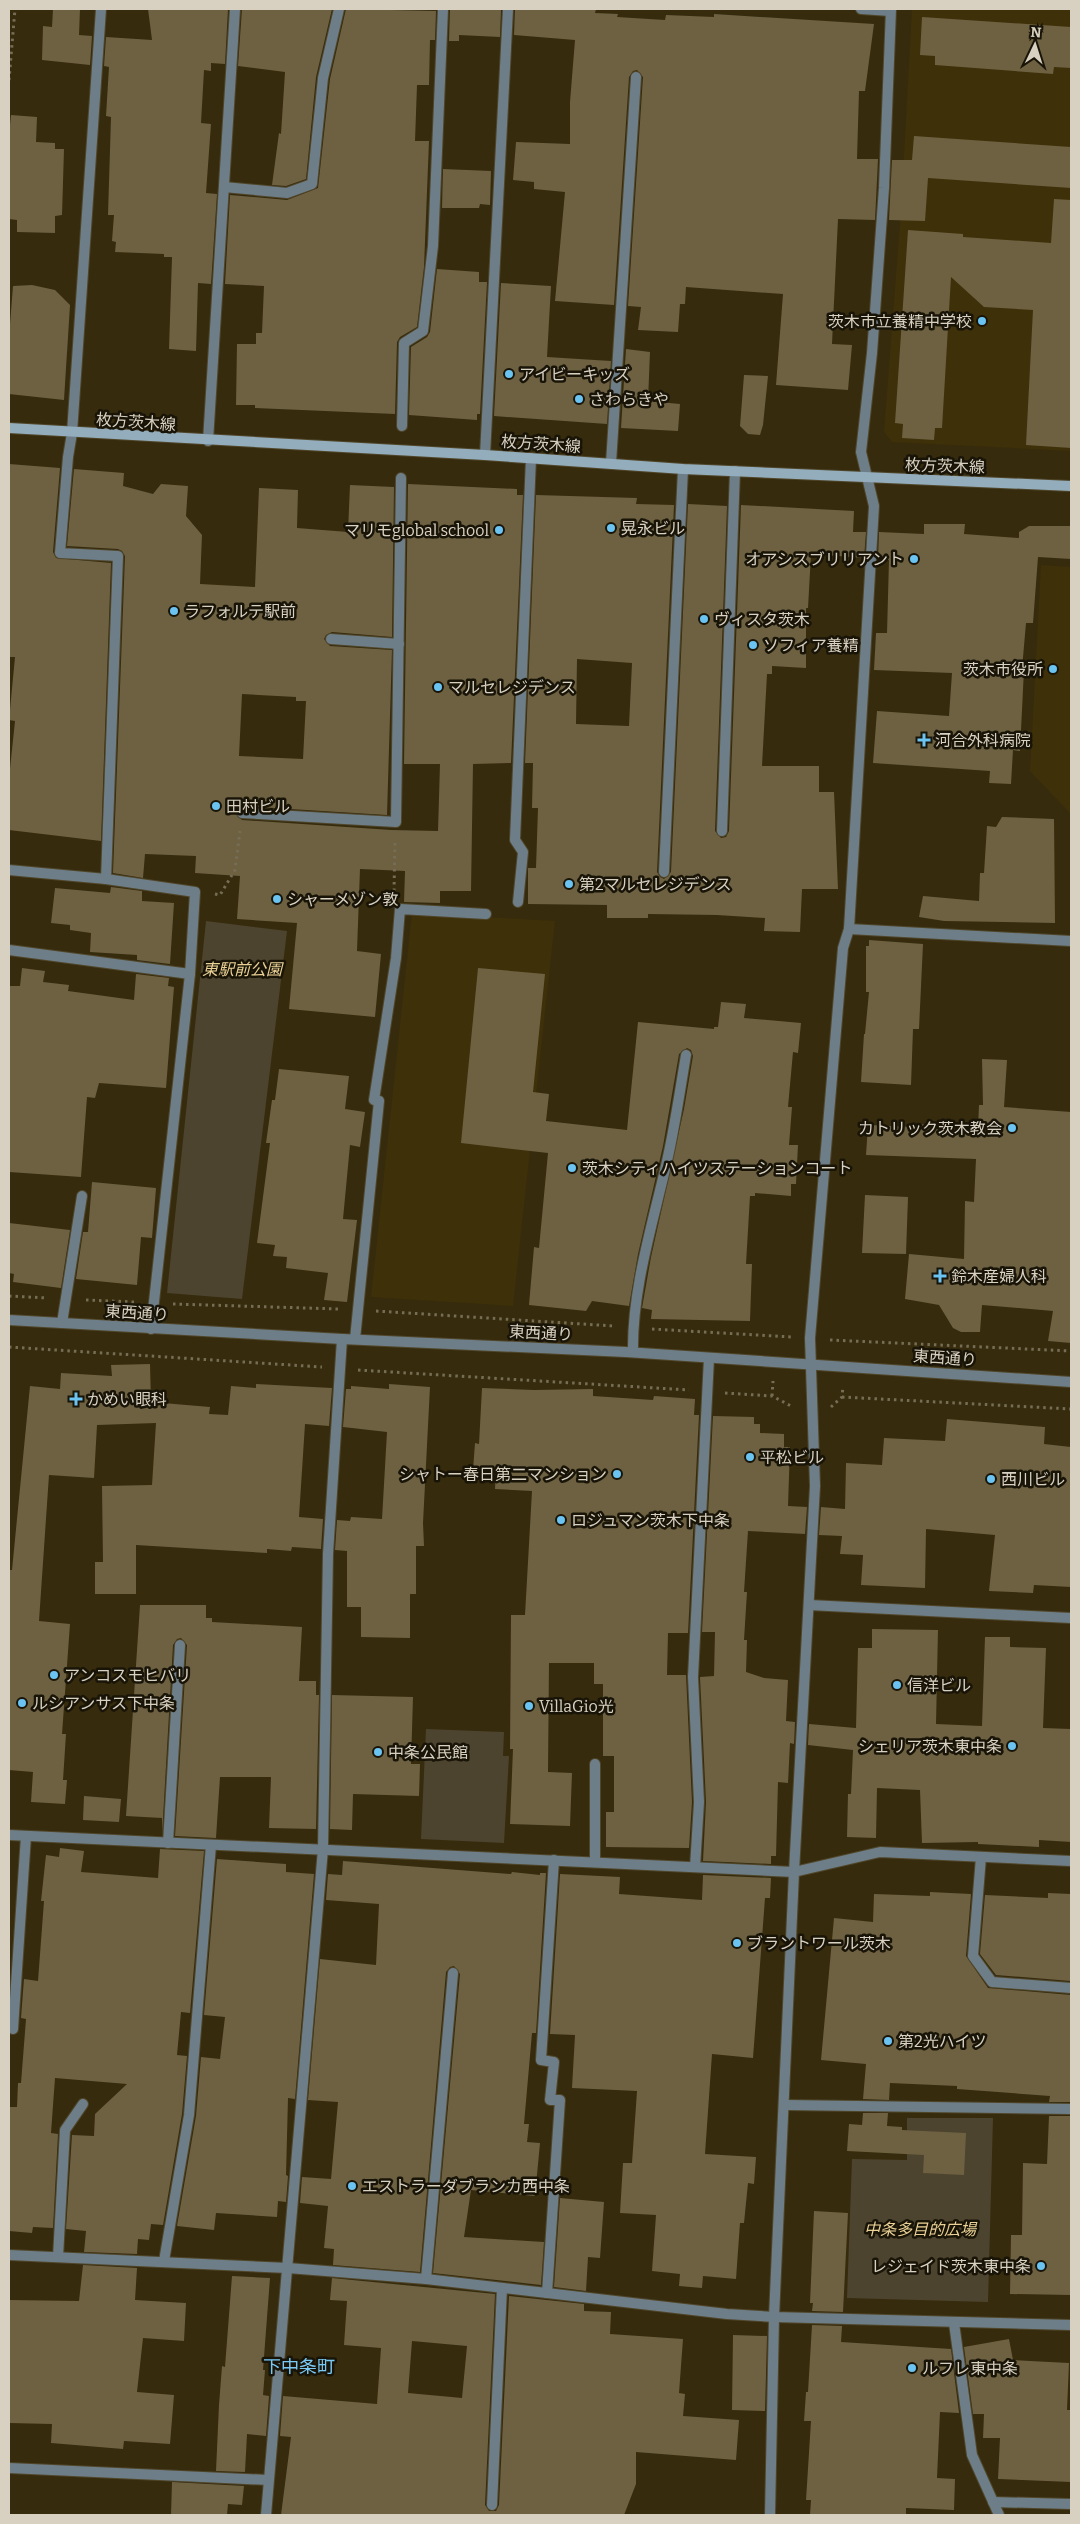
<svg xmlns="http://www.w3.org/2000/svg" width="1080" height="2524" font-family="Bitter,'Noto Sans JP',serif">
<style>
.built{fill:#3e3008}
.green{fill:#4d442f}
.building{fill:#6d6142;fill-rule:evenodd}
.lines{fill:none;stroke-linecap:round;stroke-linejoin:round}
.service-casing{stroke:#50462a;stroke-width:12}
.minor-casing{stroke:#50462a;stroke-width:12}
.tertiary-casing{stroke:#50462a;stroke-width:12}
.secondary-casing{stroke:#50462a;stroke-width:12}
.path{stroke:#766d55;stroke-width:3;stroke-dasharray:2.5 4;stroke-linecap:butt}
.service{stroke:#6e7e88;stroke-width:10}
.minor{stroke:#6e7e88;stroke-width:10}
.tertiary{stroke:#6e7e88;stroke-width:10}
.secondary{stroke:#93adbc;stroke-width:10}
.poi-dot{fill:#6bc3f2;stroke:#191408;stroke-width:2}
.labels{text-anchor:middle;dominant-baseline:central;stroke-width:5;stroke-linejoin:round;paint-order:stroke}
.poi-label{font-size:16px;fill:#d8d1c1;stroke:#191408;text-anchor:start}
.street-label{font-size:16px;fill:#d8d1c1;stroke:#191408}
.park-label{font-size:16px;font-style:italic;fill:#ead195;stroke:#191408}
.neighbourhood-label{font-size:18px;fill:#79c9f5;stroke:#191408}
</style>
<rect width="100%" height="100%" fill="#362b0d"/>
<g class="built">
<path d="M912,9H1071V451L892,442L884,432L901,210Z"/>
<path d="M1041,565L1071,567V814L1030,771Z"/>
<path d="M412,913L555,921L513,1306L371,1297Z"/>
</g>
<g class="green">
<path d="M206,921L287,931L242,1299L167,1293Z"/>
<path d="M426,1729L504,1732L503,1756H509L504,1843L421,1839Z"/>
<path d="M907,2118H993L988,2302L847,2298L852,2159L907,2160Z"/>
</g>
<g class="building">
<path d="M53,9H80L79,35L92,36L90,65L42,60L43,26L52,27Z"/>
<path d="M148,9H228L225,64L211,63V71L204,70L201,123L211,124L206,193L217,194L211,284L198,283L196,351L169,349L172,257H164V254L115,252L116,242L112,241L114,215H108L111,117L106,116L109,67L104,66L106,37L152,40Z"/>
<path d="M242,9H332L316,77L306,179L286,186L272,185L279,133L281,134L285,72L238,66Z"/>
<path d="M346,9L436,11L435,40H430L429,85H417L415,141H429L424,267L417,327L400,337L397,342L395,414L255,408V405H236L237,344H256V333H262L264,286L225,284L230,195L287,200L318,188L330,79Z"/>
<path d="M450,9H501L500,37L459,35V41H449Z"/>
<path d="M515,9H596L595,13L618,14L617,17L665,20L666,15L714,17V14L874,24L865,91H859L857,159H878L875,220L838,219L832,344L852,345L848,390L776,385L783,294L686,287L685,304H680L678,332L638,330L641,307L628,306L643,77L637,70L633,71L629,77L614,305L555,301L565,192L534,189V182L513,180L516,142L570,144V102L575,40L514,35Z"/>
<path d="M922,17L1071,27V68L1054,67L1053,74L935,65V56L920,55Z"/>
<path d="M11,115L37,117L36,142L55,143V149H64L62,215L55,216V233L17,232V220L9,219V135Z"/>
<path d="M914,136L1071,147V188L928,178L925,221L889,220L892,160H912Z"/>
<path d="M443,169L491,171L490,205L480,204L479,208H442Z"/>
<path d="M1054,199L1071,200V448L1026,445L1033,310L984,307L951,277L942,428H935L934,440L902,438L903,424L895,423L908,230L963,234V237L1051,243Z"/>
<path d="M437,269L479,272V282H487L480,414H477V420L409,415L411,347L427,337L430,332Z"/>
<path d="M501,283L551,286L547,357L611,361L607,424L494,416Z"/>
<path d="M32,285L55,290L70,305L64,400L9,394V337L13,286Z"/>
<path d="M626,349L650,352L648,401L680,404L678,431L621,428Z"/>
<path d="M744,375L768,376L763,425L760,435L748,434L740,426Z"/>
<path d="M9,464L60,468L53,552L56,558L111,563L101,841L9,830V778L15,721L9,720L15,657H9Z"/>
<path d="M74,469L124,473L123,486L153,494L161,484L188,486L186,516L202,535L200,584L255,587L259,488L298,490L297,528L348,532L350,485L394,487L392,637L332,632L326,635L324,639L330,646L392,650L387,815L242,806L237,809L235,813L242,820L391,830L438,831L440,764H404L408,484L517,489V495H523L511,763L473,764L471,891H440V903L404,902L405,871L360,869L357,951L381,954L375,1017L289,1009L297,923L237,919L240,876L195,873L196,856L145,854L143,878L113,873L125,556L122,551L118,549L67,546ZM242,694L296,697V701H306L303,759L239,756Z"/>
<path d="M536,495L637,498L636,504L674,505L657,872L660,877L664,879L671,872L688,504L727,506L715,831L721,838L726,837L729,831L741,505L854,511L853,532H866L864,558L811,554L808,608H806V668L772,666V674H767L762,766H819V792H834L838,889H802L800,932L764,931L765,918L717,915L648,914V918H607V905L528,904V868H536L538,808H532L533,763H525ZM577,659L632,663L629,726L576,724Z"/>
<path d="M924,524H965L964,534L1019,538V532L1029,526H1071V559L1038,557L1033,623H1026L1022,669H1024L1020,751L1013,750L1011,784L989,783L990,771L873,763L877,711L949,716L952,673L874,670L876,633H887L889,560L878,559L879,532L924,534Z"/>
<path d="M1002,817L1054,819L1055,923L944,921L919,917L923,896L979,901L980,873H984L987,826L996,827Z"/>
<path d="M111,887L142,891V901L174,903L170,964L137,960V955L90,952L91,933L70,930V925L51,923L55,888L110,893Z"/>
<path d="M869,940L923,944L919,1029H913L911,1085L861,1082L864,1034H865L869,992H866V946H869Z"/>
<path d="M22,968L45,971L43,982L69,985L68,991L134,1000L136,974L169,978L168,986L174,987L166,1088L99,1083L95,1098L87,1097L81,1177L9,1172V986H20Z"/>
<path d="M478,968L545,974L533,1092L549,1094L546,1121L627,1130L638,1022L714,1029V1027H718L721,1002L746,1004L744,1018L801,1023L798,1053L793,1052L788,1107H792L789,1145H798L796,1184H791V1196L755,1193V1196H750L746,1264H752L750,1321L651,1319L652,1310L642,1308L651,1257L684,1109L693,1056L691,1050L687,1048L679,1054L663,1146L638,1254L629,1306L592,1301L586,1311L529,1305L534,1247L539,1248L548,1153L461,1143Z"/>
<path d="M982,1059L1007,1060L1004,1107L1071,1112V1343L1048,1341L1053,1311L982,1305L980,1332H961L953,1328L939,1305L905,1299L909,1254L964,1259L965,1201L974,1202L976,1159L866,1155L868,1125L916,1127L917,1124L978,1129L979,1105H983Z"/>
<path d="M279,1069L349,1076L345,1109L365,1112L360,1147L350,1145L343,1219L357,1220L347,1302L324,1300L328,1273L286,1268L287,1257L273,1256L275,1245L257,1243L270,1143H266L272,1100H275Z"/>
<path d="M92,1182L156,1188L152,1238L141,1237L137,1285L76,1279L83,1232H88Z"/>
<path d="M865,1195L908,1197L906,1254L862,1253Z"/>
<path d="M9,1223L70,1230L61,1288L13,1282L14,1274L9,1273Z"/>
<path d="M150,1364L151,1402L210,1407L209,1414L228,1415L231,1386L256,1388V1384L332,1388L329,1426L305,1424L299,1517L323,1519L321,1549L292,1547L291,1551L267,1549V1553L136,1545V1594H95V1562H103L102,1486L152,1485L156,1423L97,1425L94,1478L49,1475L39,1621L70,1624L62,1734H66L63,1780H67L65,1804L31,1802L33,1772L9,1770V1570H12L30,1386L60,1389L61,1373L112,1376L111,1365Z"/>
<path d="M389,1384L430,1387L423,1523L424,1546H416V1594H410V1638L361,1637V1607H347V1551L335,1550L337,1520L350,1521L351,1517L382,1519L387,1432L343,1427L346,1389H351V1386L389,1389Z"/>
<path d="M482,1388L534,1390L593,1389V1396L653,1400L654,1396L695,1399L694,1415H699L688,1633H668L667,1675H686L692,1802L689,1848L606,1847V1812H614V1756H603V1684H594V1663H549L548,1772L572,1773L570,1826L510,1824L513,1749H510L511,1615H525L532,1491L495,1489L496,1471L473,1470L475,1443L479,1444Z"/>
<path d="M713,1416L754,1417V1424H760V1433L784,1434V1447H790L788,1506L807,1507L805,1534L748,1531L744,1592H747L744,1640H747L746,1672L764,1678L788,1680L786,1721L795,1722L794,1744L790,1743L788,1783L778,1782L776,1856H771V1864L703,1861L706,1802L700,1677L714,1676L715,1632H702Z"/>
<path d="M947,1419L1045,1427L1044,1444L1071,1447V1587L1034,1585L1033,1593L989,1591L995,1535L926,1529L925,1588L861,1585L863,1555L840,1554L842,1536L819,1535L821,1507L845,1509L846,1463L882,1465L884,1438L945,1441Z"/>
<path d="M140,1605H206V1618H212V1622L302,1627L299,1681H316V1695H319L316,1829L269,1828L271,1777H220L216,1838L175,1836L187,1645L181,1638L177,1639L173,1645L162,1835V1818L126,1816Z"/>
<path d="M872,1629L938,1630L936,1724L982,1726L985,1637H1010V1647L1046,1648L1043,1728L1071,1729V1842L1039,1840V1847L978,1844V1842L922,1843L920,1790L877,1788L876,1838L847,1837L848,1794H851L853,1750L808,1745L809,1724L856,1728L858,1648H872Z"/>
<path d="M332,1695L413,1697L411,1764H420L419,1796L353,1794L352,1830L330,1829Z"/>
<path d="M84,1796L121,1799L119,1822L83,1820Z"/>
<path d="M60,1848L84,1851L81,1872L158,1878L160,1849L204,1851L190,2013L181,2012L177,2055L187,2056L182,2114L163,2225L151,2224L149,2240L138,2239L137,2254L84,2252L86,2231L66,2229L72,2135L94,2136L95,2114L127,2084L55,2078L51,2133L58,2134L53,2228L33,2227L32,2233L9,2231V2107H17L18,2083H21L26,2019L21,2018L24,1979L38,1981L44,1901H41L46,1855L59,1857Z"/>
<path d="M217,1859L286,1864V1872L314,1874L295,2099L288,2098L286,2175L288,2176L286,2202L278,2201L277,2217L216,2213L214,2230L177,2226L196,2116L201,2057L220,2059L225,2017L204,2015Z"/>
<path d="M343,1861L511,1874L512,1872L540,1875V1873H546L536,2033H532L524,2124H529L527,2142L540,2143L535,2196L471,2190L464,2237L544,2242L541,2285L433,2273L460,1974L454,1966L450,1967L446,1972L420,2272L333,2265L334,2249L324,2248L328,2206L300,2203L302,2177L331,2179L338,2102L308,2100L320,1959L376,1965L379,1904L326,1900L328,1874L342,1875Z"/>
<path d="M560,1874L620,1877L619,1894L702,1900L703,1875L771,1878L770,1898H765L753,2058L712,2054L705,2154L756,2157L754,2184L748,2183L744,2223H740L736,2279L703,2276L702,2288L679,2286L680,2274L652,2271L656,2215L620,2213L623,2163H632L637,2091L572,2088L575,2035L550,2034Z"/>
<path d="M930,1892L971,1894L966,1956L988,1988L1071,1995V2102H1049L1050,2096L957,2089V2086L890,2083L889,2100L863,2099L866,2064L821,2060L834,1918L873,1922L874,1894L930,1896Z"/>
<path d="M1048,1893L1071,1894V1981L996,1975L980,1954L985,1895L1048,1898Z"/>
<path d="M863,2113H888L887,2126L902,2127V2130L966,2133L964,2175L923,2173L924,2155L847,2151L849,2124L862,2125Z"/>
<path d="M1049,2116H1071V2295L1010,2294L1011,2235H1022L1023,2163L1047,2164Z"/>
<path d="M560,2198L604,2202L600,2258L588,2257L586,2291L554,2287Z"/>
<path d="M814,2211L848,2213L843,2312L812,2311L813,2303H810Z"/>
<path d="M83,2265L137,2268L135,2300L186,2303L184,2341L143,2338L137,2392L174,2395L170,2444L124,2441L123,2449L51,2443L52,2424L9,2423V2300L79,2301Z"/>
<path d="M232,2276L270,2278L263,2370H265L263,2395L269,2396L266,2436L247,2434L245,2472L216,2471L219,2405L222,2366L225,2367Z"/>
<path d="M332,2278L495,2294L485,2505L489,2511H496L499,2505L509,2296L584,2304V2311L611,2312L610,2334L683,2339L679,2393L685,2394L683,2416L739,2420L736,2460L636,2452V2484L624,2515H281L291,2437L280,2436L283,2396L377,2404L381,2348L344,2345L347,2301L330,2300ZM412,2341L467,2346L462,2398L408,2393Z"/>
<path d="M812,2325L842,2326L841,2342L951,2349L959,2413L940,2412L937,2478L955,2479L954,2510L906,2508V2515H810L811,2500H806L811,2421H804L806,2392H808Z"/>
<path d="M733,2335L767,2336L765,2411L732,2410Z"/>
<path d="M1009,2339L1013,2360L1069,2363L1067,2410H1071V2482L998,2479L1000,2438H983L984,2414H973L964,2347Z"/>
<path d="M172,2482L244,2486L242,2505L228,2504L227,2515H171Z"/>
</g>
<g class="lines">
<defs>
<g id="service">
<path d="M224,187L287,193L312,184L323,78L339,9"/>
<path d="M402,426L404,343L423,331L433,246L443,9"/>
<path d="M72,433L68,457L60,553L118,556L106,879"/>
<path d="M331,639L399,644"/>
<path d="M242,813L396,822L401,478"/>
<path d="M722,831L735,471"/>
<path d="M664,872L683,469"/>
<path d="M62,1323L82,1196"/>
<path d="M633,1352C632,1288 653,1223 667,1161C675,1126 680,1090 686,1055"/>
<path d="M809,1605L1071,1618"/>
<path d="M323,1849L328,1554L342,1339"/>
<path d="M595,1862V1764"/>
<path d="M695,1867L699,1802L693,1677L709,1358"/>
<path d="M58,2257L65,2130L83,2104"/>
<path d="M547,2293L560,2100H550L554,2062L541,2060L554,1860"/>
<path d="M993,2502L1071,2504"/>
<path d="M492,2505L502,2288"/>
</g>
<g id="minor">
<path d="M861,9L890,11"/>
<path d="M72,433L101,9"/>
<path d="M208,441L235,9"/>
<path d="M485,455L508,9"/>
<path d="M611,463L636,77"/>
<path d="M9,870L106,879L195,892L190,974L151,1329"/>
<path d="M518,902L523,852L515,840L531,458"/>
<path d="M849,929L1071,941"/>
<path d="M9,950L190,974"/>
<path d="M355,1339L379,1101L374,1100L396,958L400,909L486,914"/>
<path d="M9,1835L794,1872L880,1852L1071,1861"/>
<path d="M168,1843L180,1645"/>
<path d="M981,1857L973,1956L992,1982L1071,1988"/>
<path d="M13,2029L26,1836"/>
<path d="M785,2105L1071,2109"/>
<path d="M9,2255L288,2268L426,2279L727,2314L774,2317L1071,2325"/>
<path d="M164,2261L189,2115L211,1845"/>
<path d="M426,2279L453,1973"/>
<path d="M954,2323L972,2455L999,2515"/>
<path d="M9,2468L268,2480"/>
<path d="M266,2515L323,1849"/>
<path d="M770,2515L774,2317L794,1872L815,1486L810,1338L843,948L849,929L874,506L861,452L872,353L884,188L891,9"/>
</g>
<path id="tertiary" d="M9,1320L342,1339L626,1352L1071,1382"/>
<path id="secondary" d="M9,428L485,455L683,469L1071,486"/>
</defs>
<use href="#service" class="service-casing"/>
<use href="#minor" class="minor-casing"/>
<use href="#tertiary" class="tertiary-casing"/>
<use href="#secondary" class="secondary-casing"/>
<g class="path">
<path d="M9,80L15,9"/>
<path d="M394,891L395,840"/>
<path d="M215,894L220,895L235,870L240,831"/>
<path d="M9,1296L47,1298"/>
<path d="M86,1300L134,1302"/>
<path d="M173,1304L339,1309"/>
<path d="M376,1311L614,1326"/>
<path d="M652,1329L791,1337"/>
<path d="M830,1340L1071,1351"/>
<path d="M9,1347L322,1367"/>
<path d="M358,1370L689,1390"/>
<path d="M725,1393L772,1396L793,1407"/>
<path d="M772,1396L773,1381"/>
<path d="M842,1397L1071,1409"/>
<path d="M831,1407L842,1397L843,1386"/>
</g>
<use href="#service" class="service"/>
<use href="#minor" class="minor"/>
<use href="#tertiary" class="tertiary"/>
<use href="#secondary" class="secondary"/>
</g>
<g class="poi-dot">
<circle cx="982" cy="321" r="5"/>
<circle cx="509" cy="374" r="5"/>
<circle cx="579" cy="399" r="5"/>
<circle cx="611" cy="528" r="5"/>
<circle cx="499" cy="530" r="5"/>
<circle cx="914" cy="559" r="5"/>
<circle cx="174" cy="611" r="5"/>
<circle cx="704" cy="619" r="5"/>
<circle cx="753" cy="645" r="5"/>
<circle cx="1053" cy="669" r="5"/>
<circle cx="438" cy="687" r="5"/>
<path d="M921.5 732.5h5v5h5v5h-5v5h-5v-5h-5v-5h5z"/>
<circle cx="216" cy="806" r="5"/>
<circle cx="569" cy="884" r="5"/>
<circle cx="277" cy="899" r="5"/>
<circle cx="1012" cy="1128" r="5"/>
<circle cx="572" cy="1168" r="5"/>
<path d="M937.5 1268.5h5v5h5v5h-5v5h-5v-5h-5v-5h5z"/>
<path d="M73.5 1391.5h5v5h5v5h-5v5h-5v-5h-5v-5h5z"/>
<circle cx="750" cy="1457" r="5"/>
<circle cx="617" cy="1474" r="5"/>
<circle cx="991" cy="1479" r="5"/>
<circle cx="561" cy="1520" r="5"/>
<circle cx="54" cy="1675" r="5"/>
<circle cx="897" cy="1685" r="5"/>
<circle cx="22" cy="1703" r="5"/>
<circle cx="529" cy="1706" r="5"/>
<circle cx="1012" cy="1746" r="5"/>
<circle cx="378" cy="1752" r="5"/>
<circle cx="737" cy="1943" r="5"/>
<circle cx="888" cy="2041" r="5"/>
<circle cx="352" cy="2186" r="5"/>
<circle cx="1041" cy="2266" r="5"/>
<circle cx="912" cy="2368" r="5"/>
</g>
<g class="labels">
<g class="poi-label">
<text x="972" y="321" text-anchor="end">茨木市立養精中学校</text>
<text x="519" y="374">アイビーキッズ</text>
<text x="589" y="399">さわらきや</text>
<text x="621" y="528">晃永ビル</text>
<text x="489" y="530" text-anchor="end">マリモglobal school</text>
<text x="904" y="559" text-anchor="end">オアシスブリリアント</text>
<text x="184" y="611">ラフォルテ駅前</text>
<text x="714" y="619">ヴィスタ茨木</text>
<text x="763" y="645">ソフィア養精</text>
<text x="1043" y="669" text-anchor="end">茨木市役所</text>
<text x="448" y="687">マルセレジデンス</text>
<text x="935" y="740">河合外科病院</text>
<text x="226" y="806">田村ビル</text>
<text x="579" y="884">第2マルセレジデンス</text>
<text x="287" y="899">シャーメゾン敦</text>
<text x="1002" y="1128" text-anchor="end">カトリック茨木教会</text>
<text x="582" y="1168">茨木シティハイツステーションコート</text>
<text x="951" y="1276">鈴木産婦人科</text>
<text x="87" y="1399">かめい眼科</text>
<text x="760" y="1457">平松ビル</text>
<text x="607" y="1474" text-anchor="end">シャトー春日第二マンション</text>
<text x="1001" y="1479">西川ビル</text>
<text x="571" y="1520">ロジュマン茨木下中条</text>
<text x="64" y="1675">アンコスモヒバリ</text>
<text x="907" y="1685">信洋ビル</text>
<text x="32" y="1703">ルシアンサス下中条</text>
<text x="539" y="1706">VillaGio光</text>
<text x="1002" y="1746" text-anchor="end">シェリア茨木東中条</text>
<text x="388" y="1752">中条公民館</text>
<text x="747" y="1943">ブラントワール茨木</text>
<text x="898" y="2041">第2光ハイツ</text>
<text x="362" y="2186">エストラーダブランカ西中条</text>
<text x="1031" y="2266" text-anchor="end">レジェイド茨木東中条</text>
<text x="922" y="2368">ルフレ東中条</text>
</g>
<g class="street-label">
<text transform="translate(136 422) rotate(4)">枚方茨木線</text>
<text transform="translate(541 444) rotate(4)">枚方茨木線</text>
<text transform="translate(945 466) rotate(2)">枚方茨木線</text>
<text transform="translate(137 1313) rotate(4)">東西通り</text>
<text transform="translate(541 1333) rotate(3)">東西通り</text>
<text transform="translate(945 1358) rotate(4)">東西通り</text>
</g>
<g class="park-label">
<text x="242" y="969">東駅前公園</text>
<text x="920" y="2229">中条多目的広場</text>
</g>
<g class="neighbourhood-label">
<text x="299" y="2367">下中条町</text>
</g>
</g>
<rect width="1080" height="2524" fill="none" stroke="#d8d1c1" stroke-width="20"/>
<g transform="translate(1035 45) rotate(4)" stroke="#191408" stroke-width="4" paint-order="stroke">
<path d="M0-4L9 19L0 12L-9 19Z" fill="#d8d1c1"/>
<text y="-8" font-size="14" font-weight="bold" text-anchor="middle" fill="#d8d1c1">N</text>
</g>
</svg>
